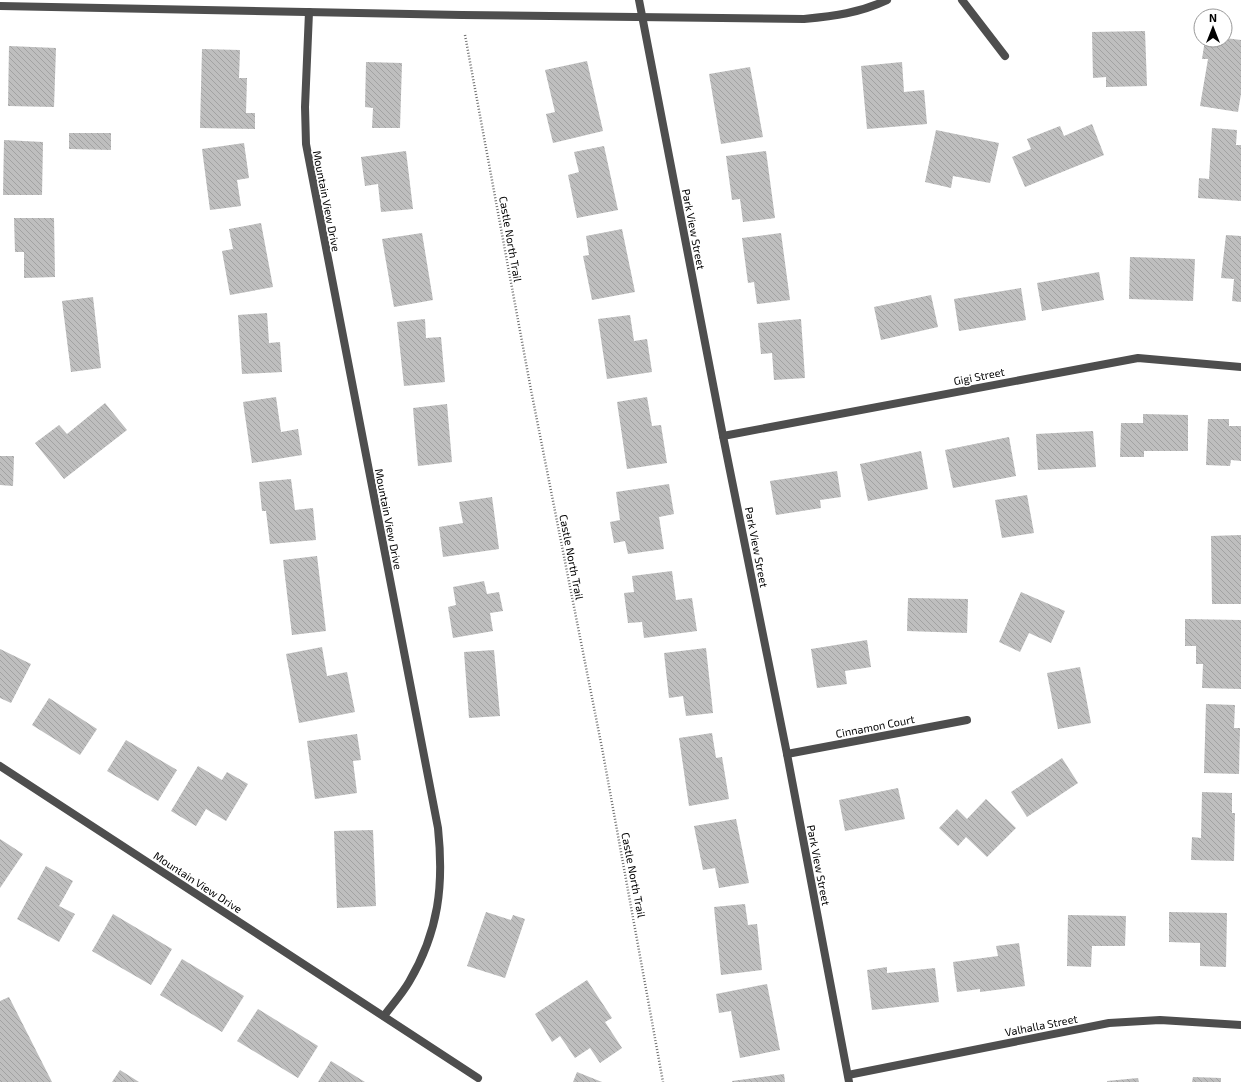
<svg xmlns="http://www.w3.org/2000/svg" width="1241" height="1082" font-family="'Exo 2',sans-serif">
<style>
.building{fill:url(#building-back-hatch)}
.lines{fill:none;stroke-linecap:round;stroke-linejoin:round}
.path{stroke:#707070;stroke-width:2.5;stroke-dasharray:1 2;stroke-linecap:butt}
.minor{stroke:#4e4e4e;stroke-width:8}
.labels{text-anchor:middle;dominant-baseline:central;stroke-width:3.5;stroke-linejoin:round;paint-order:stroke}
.street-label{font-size:11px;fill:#000;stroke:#fff}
</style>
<defs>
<pattern id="building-back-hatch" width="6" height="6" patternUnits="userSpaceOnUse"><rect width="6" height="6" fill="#bebebe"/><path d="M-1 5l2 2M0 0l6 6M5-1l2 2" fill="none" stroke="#a2a2a2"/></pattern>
</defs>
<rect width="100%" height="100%" fill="#fff"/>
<g class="building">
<path d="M1145,31L1147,86L1106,87V77L1093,78L1092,32Z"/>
<path d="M1225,38L1241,40V94L1238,112L1200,106L1208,59H1202L1205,40H1225Z"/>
<path d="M9,46L56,48L54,107L8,106Z"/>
<path d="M202,49L240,50L239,78H247L246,113H255V129L200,128Z"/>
<path d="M587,61L603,131L553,143L546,114L555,112L545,70Z"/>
<path d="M366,62L402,63L400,128H372L373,108L365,107Z"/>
<path d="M902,62L904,92L924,90L927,124L867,129L861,66Z"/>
<path d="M750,67L763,137L721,144L709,74Z"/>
<path d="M1092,124L1104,155L1025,187L1012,157L1031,149L1027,139L1060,126L1064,136Z"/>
<path d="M1212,128L1237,130L1236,145H1241V201L1198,198L1199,178L1209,179Z"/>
<path d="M936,130L999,143L990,183L953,176L951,188L925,182Z"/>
<path d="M69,133H111V150L69,149Z"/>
<path d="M4,140L43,142L42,195H3Z"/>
<path d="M244,143L249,178L237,180L241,206L210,210L202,149Z"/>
<path d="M604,146L618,210L577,218L568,175L579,172L574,152Z"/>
<path d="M406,151L413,209L381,212L378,184L365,186L361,157Z"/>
<path d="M766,151L775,218L743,222L740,199L732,200L726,156Z"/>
<path d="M14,218H54L55,277L24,278V252H15Z"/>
<path d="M261,223L273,287L230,295L222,251L233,249L229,229Z"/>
<path d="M622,229L635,292L592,300L583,256L589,255L586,236Z"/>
<path d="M422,233L433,300L394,307L382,239Z"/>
<path d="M781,233L790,300L757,304L754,282L748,283L742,238Z"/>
<path d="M1226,235L1241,236V302L1232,301L1234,279L1221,278Z"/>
<path d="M1130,257L1195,259L1193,301L1129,299Z"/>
<path d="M1099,272L1104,300L1042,311L1037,283Z"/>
<path d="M1021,288L1026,320L959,331L954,299Z"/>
<path d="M931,295L938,327L881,340L874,307Z"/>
<path d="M93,297L101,368L71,372L62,301Z"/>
<path d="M267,313L269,343L280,342L282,372L242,374L238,315Z"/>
<path d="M630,315L634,341L647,339L652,372L607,379L598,319Z"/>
<path d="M425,319L426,338L441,337L445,382L404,386L397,322Z"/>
<path d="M801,319L805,378L774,380L772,353L761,354L758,323Z"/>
<path d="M276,397L281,432L298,429L302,455L252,463L243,402Z"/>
<path d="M647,397L652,426L661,425L667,463L627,469L617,402Z"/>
<path d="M105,403L127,430L64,479L35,443L59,425L67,434Z"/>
<path d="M447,404L452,462L418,466L413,408Z"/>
<path d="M1143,414L1188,415V451H1144V457H1120L1121,423H1143Z"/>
<path d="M1208,419H1229V426H1241V461L1231,460L1230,466L1206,465Z"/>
<path d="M1093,431L1096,467L1038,470L1036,434Z"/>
<path d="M1009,437L1016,476L953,488L945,450Z"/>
<path d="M921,451L928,489L868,501L860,464Z"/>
<path d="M0,456H14L13,486L0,485Z"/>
<path d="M837,471L841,497L820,500L821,508L776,515L770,481Z"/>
<path d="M291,479L295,510L313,508L316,540L270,544L266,511H262L259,482Z"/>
<path d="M669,484L674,514L659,517L664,549L628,554L625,541L614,543L610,522L620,520L616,492Z"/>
<path d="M1027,495L1034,533L1002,538L995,500Z"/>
<path d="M492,497L499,549L443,557L439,527L463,523L459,502Z"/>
<path d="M1241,535V604H1212L1211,536Z"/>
<path d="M317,556L326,631L292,635L283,560Z"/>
<path d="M672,571L676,600L692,598L697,631L644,638L642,622L628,623L624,593L634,592L632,576Z"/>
<path d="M484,581L487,594L499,592L503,611L490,613L493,631L453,638L448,607L456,605L453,587Z"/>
<path d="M1021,592L1065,611L1051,643L1029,633L1020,652L999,642Z"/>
<path d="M908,598L968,599L967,633L907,631Z"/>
<path d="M1185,619L1241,620V689L1202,688L1203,664H1196V646H1185Z"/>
<path d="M867,640L871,667L845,671L847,684L817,688L811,649Z"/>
<path d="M322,647L327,676L347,672L355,712L299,723L286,654Z"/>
<path d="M706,648L713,713L686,716L683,696L669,698L664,653Z"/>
<path d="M0,649L31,664L11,703L0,698Z"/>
<path d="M494,650L500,716L469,718L464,652Z"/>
<path d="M1080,667L1091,723L1058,729L1047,673Z"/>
<path d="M49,698L97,729L80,755L32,725Z"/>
<path d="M1206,704L1235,705L1234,728H1240L1239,774L1204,773Z"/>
<path d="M712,733L716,758L722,757L729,799L689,806L679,738Z"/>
<path d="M357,734L361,760L353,761L357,793L315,799L307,741Z"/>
<path d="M126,740L177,770L158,801L107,771Z"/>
<path d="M1062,758L1078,783L1027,817L1011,792Z"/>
<path d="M198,766L222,780L227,772L248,784L226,821L206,809L196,826L171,811Z"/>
<path d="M898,788L905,819L845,831L839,800Z"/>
<path d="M1202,792L1232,793V813H1235L1234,861L1191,860L1192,837L1201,838Z"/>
<path d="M986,799L1016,828L987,857L966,837L958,846L939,828L957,809L967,819Z"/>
<path d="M736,819L749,883L719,888L715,868L703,870L694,826Z"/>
<path d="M373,830L376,906L337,908L334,831Z"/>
<path d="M0,839L23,854L0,888Z"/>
<path d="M46,866L73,881L59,906L75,914L59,942L17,919Z"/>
<path d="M745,904L748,925L757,924L762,970L721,975L714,907Z"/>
<path d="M486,912L511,920L513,915L525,919L505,978L467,966Z"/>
<path d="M1169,912L1227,913L1226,967L1200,966V943L1169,942Z"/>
<path d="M113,914L172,949L151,985L92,951Z"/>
<path d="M1068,915L1126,916L1125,946H1092L1091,967L1067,966Z"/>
<path d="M1019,943L1025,986L980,992V989L957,992L953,962L998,956L996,946Z"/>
<path d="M182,959L244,996L222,1032L160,995Z"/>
<path d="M887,967V973L935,968L939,1002L872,1010L867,970Z"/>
<path d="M587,980L612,1018L605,1022L622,1048L600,1063L590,1048L575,1058L560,1036L552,1042L535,1014Z"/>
<path d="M767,984L780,1050L740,1058L731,1011L719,1013L716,994Z"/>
<path d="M9,997L52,1082H0V1001Z"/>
<path d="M258,1009L318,1046L298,1078L237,1041Z"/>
<path d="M331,1061L365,1082H318Z"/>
<path d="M120,1070L139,1082H112Z"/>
<path d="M577,1072L602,1082H573Z"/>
<path d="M784,1074L785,1082H732V1081Z"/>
<path d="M1193,1077L1221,1078V1082H1192Z"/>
<path d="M1138,1078L1139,1082H1107V1081Z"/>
</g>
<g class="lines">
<path class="path" d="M465,35L531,390L602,748L663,1082"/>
<g class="minor">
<path d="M639,0L723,436L787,754L849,1082"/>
<path d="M962,0L1005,56"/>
<path d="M0,6L462,15L804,19C835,16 859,13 887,0"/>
<path d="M309,12L305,107L306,144L438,828C444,885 439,931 409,982C402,994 392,1005 384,1016"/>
<path d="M723,436L1138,358L1241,367"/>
<path d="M787,754L967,720"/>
<path d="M0,766L478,1078"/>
<path d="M848,1075L1109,1023L1160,1020L1241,1025"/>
</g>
</g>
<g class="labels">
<g class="street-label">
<text transform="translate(327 201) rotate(79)">Mountain View Drive</text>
<text transform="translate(694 229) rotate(79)">Park View Street</text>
<text transform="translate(511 239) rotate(80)">Castle North Trail</text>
<text transform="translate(979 376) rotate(-11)">Gigi Street</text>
<text transform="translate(389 519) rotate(79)">Mountain View Drive</text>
<text transform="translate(757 547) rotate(79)">Park View Street</text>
<text transform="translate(572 557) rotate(79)">Castle North Trail</text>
<text transform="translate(875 726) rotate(-11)">Cinnamon Court</text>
<text transform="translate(819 865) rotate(79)">Park View Street</text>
<text transform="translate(634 875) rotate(79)">Castle North Trail</text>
<text transform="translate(198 882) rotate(33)">Mountain View Drive</text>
<text transform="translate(1041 1025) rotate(-11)">Valhalla Street</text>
</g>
</g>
<g transform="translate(1213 28)"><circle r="19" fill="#ffffff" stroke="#999999"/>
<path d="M0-3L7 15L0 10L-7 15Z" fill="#000000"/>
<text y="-6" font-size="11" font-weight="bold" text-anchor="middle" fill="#000000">N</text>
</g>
</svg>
